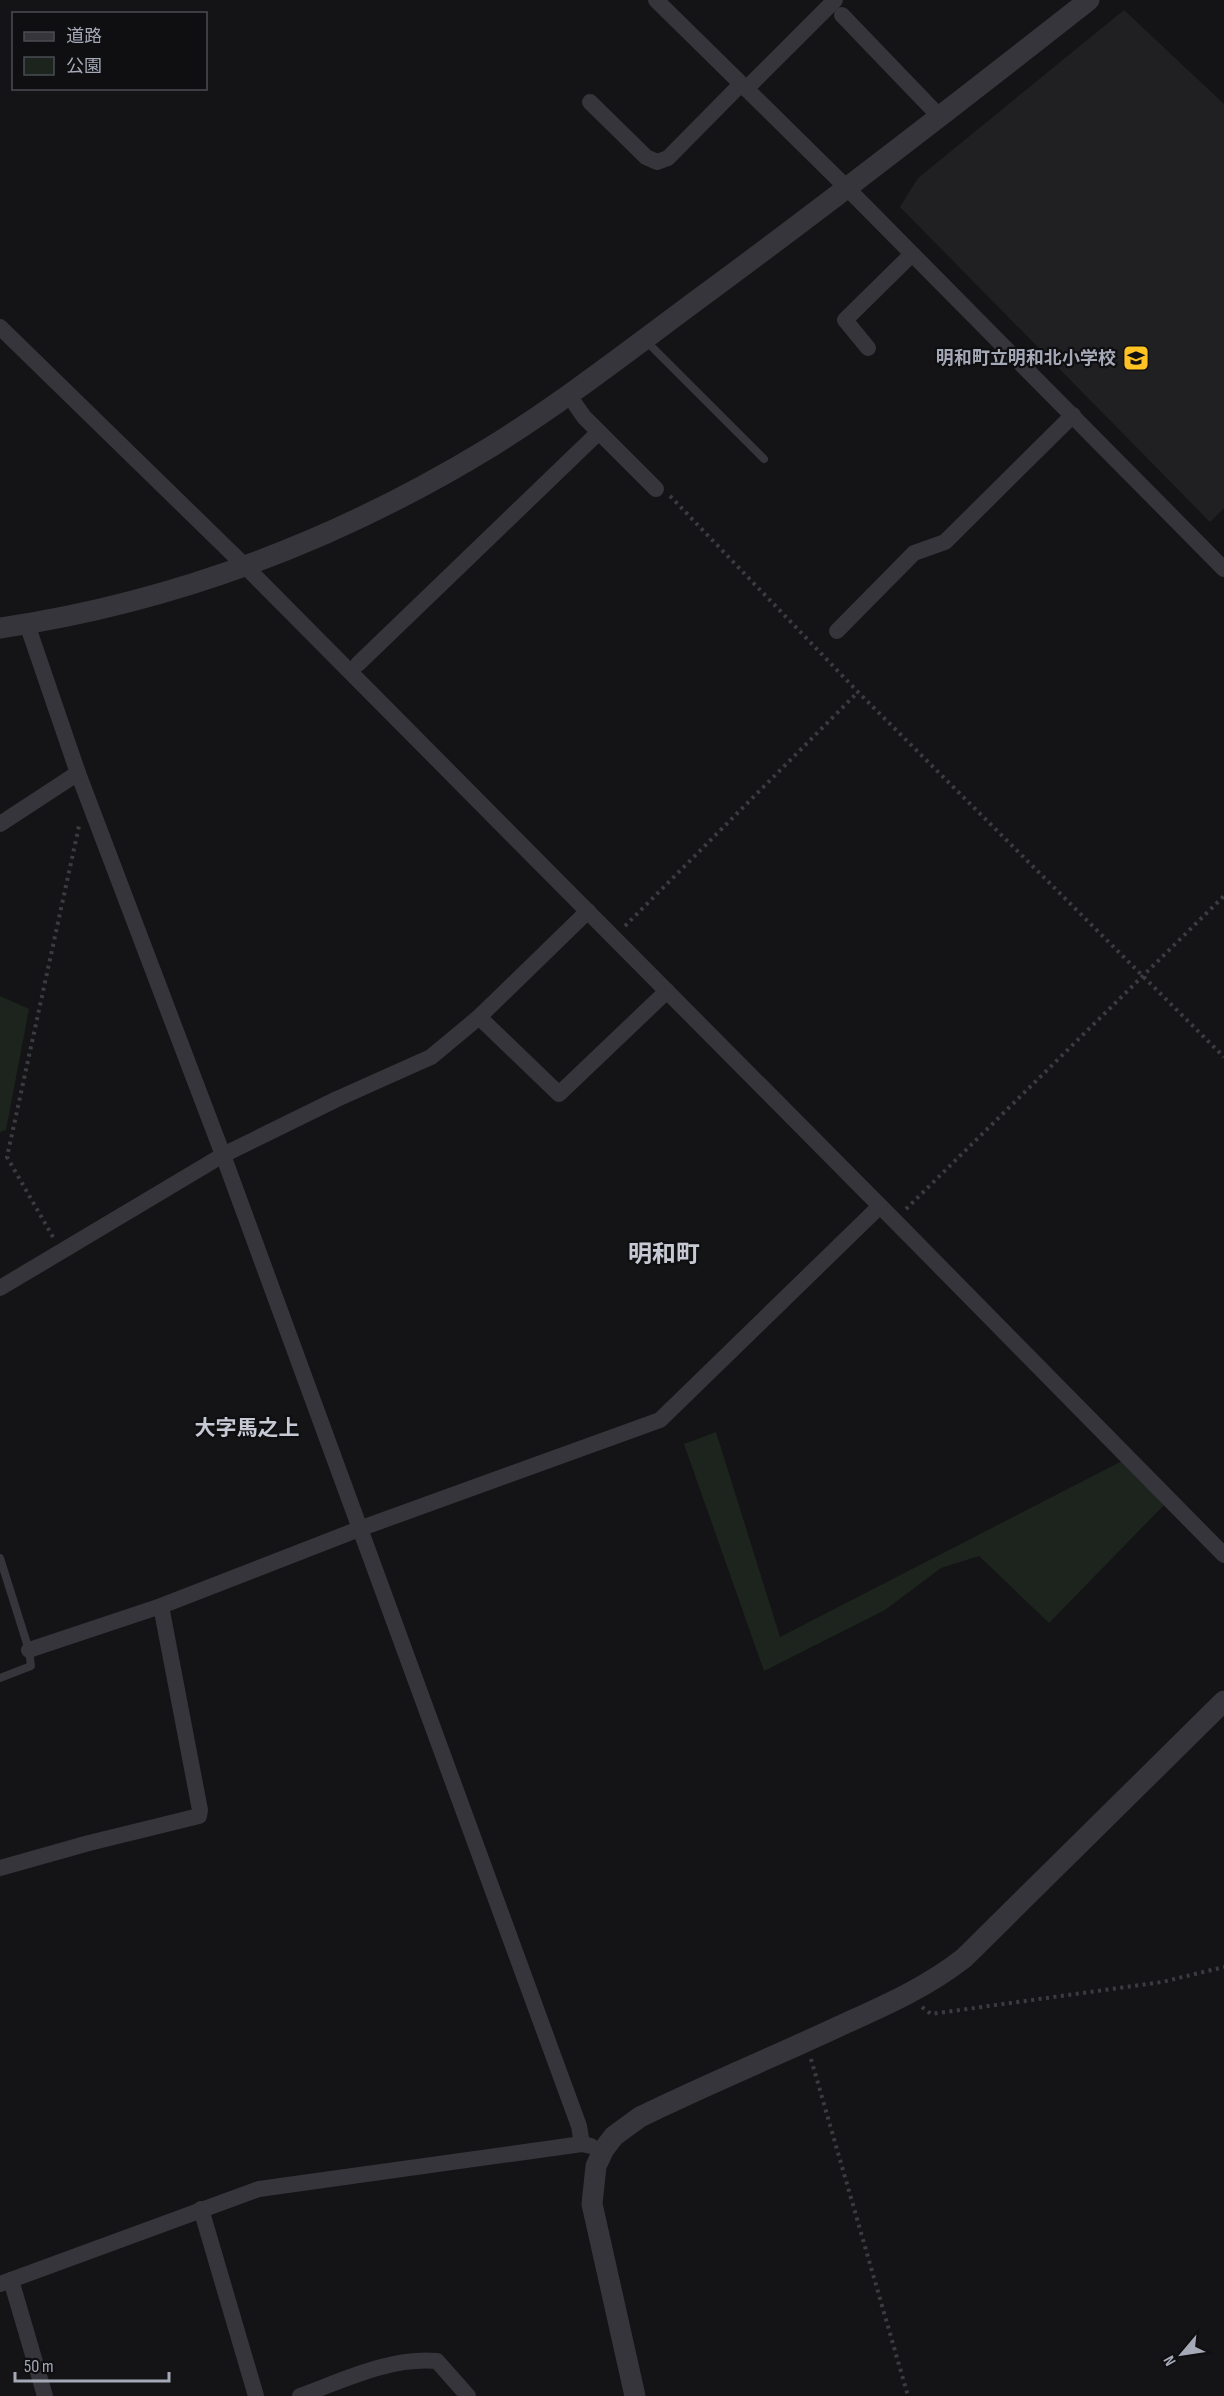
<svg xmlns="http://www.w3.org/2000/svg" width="1224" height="2396" font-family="'Sofia Sans Condensed','Noto Sans JP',sans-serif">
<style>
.built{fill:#202023}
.green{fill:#1c241d}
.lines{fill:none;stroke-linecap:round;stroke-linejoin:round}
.path{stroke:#3b3c42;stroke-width:4;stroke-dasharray:3 4.5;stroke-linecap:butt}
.service{stroke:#35353b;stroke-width:8}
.minor{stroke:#35353b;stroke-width:16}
.tertiary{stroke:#35353b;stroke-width:21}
.labels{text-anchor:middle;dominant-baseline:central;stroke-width:4.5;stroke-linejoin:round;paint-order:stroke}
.poi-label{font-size:18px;font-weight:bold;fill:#a5a9b7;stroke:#0f0f11;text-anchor:end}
.quarter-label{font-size:21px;font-weight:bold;fill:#c6c9d3;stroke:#0f0f11}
.district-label{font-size:24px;font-weight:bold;fill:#c6c9d3;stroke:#0f0f11}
</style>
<rect width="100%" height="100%" fill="#141416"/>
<path class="built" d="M1124,10L1224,104V508L1210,522L900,207L918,178Z"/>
<g class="green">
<path d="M0,996L29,1009L6,1130L0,1132Z"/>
<path d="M716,1432L780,1637L1122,1461L1165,1504L1049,1623L979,1556L941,1568L885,1610L764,1671L684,1444Z"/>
</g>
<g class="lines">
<g class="path">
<path d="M670,496L858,692L1224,1057"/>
<path d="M625,926L858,692"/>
<path d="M906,1209L1224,896"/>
<path d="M53,1237L7,1157L79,826"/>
<path d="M922,2007L931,2014L1162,1982L1224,1967"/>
<path d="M811,2059L908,2396"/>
</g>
<g class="service">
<path d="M644,339L764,459"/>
<path d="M0,1558L29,1650L31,1666L0,1678"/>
</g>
<g class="minor">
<path d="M656,0L848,189L1224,569"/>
<path d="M842,15L940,117"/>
<path d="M746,89L835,0"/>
<path d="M590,102L646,157L657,162L668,158L741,84"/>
<path d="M0,327L246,567L894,1220L1224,1555"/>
<path d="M868,348L845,320L912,254"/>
<path d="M568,394L584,417L656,489"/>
<path d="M27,624L78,773L223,1155L579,2126L582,2144"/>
<path d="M837,631L914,553L945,542L1073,415"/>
<path d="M358,664L599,432"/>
<path d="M0,824L78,773"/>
<path d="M479,1017L559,1094L667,991"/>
<path d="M0,1288L223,1155L337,1099L431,1057L479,1017L588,911"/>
<path d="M29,1650L161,1606L359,1529L660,1420L880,1206"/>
<path d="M0,1868L89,1843L199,1816L200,1810L161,1606"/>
<path d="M201,2209L256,2396"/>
<path d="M11,2280L45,2396"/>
<path d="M0,2284L259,2189L582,2144L591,2146"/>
<path d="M300,2396C344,2380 390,2357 437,2361L468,2396"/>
</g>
<g class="tertiary">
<path d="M0,628C175,602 338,540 489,448C565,401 636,345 708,292C837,197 963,99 1089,0"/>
<path d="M635,2396L592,2204L596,2166L604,2149L614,2136L640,2117C707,2084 776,2056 844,2024C886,2005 927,1987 964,1958L1224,1701"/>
</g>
</g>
<defs>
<symbol id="school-square" viewBox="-11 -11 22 22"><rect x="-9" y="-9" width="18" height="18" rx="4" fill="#ffc323" stroke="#0f0f11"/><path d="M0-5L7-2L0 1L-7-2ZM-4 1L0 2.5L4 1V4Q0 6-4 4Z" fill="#111"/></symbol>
</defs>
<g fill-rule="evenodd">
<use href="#school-square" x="1121" y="343" width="30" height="30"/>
</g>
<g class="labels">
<g class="poi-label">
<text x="1116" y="358">明和町立明和北小学校</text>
</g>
<g class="quarter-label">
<text x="247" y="1428">大字馬之上</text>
</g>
<g class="district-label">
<text x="664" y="1254">明和町</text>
</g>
</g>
<rect x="12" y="12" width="195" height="78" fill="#0f0f11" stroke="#4b4d53" stroke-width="1.5"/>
<rect x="24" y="32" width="30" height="9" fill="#35353b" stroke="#4b4d53" stroke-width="1.5"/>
<text x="66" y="42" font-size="18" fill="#a5a9b7">道路</text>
<rect x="24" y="57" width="30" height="18" fill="#1c241d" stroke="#4b4d53" stroke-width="1.5"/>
<text x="66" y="72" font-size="18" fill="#a5a9b7">公園</text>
<g transform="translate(1182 2354) rotate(241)" stroke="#0f0f11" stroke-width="4.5" paint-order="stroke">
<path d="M0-4.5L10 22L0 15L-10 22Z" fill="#a5a9b7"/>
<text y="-9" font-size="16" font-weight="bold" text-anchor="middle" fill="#a5a9b7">N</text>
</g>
<path d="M15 2372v9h154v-9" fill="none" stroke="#a5a9b7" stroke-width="3"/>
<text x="24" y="2372" font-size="18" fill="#a5a9b7" stroke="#0f0f11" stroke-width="4.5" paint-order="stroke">50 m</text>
</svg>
